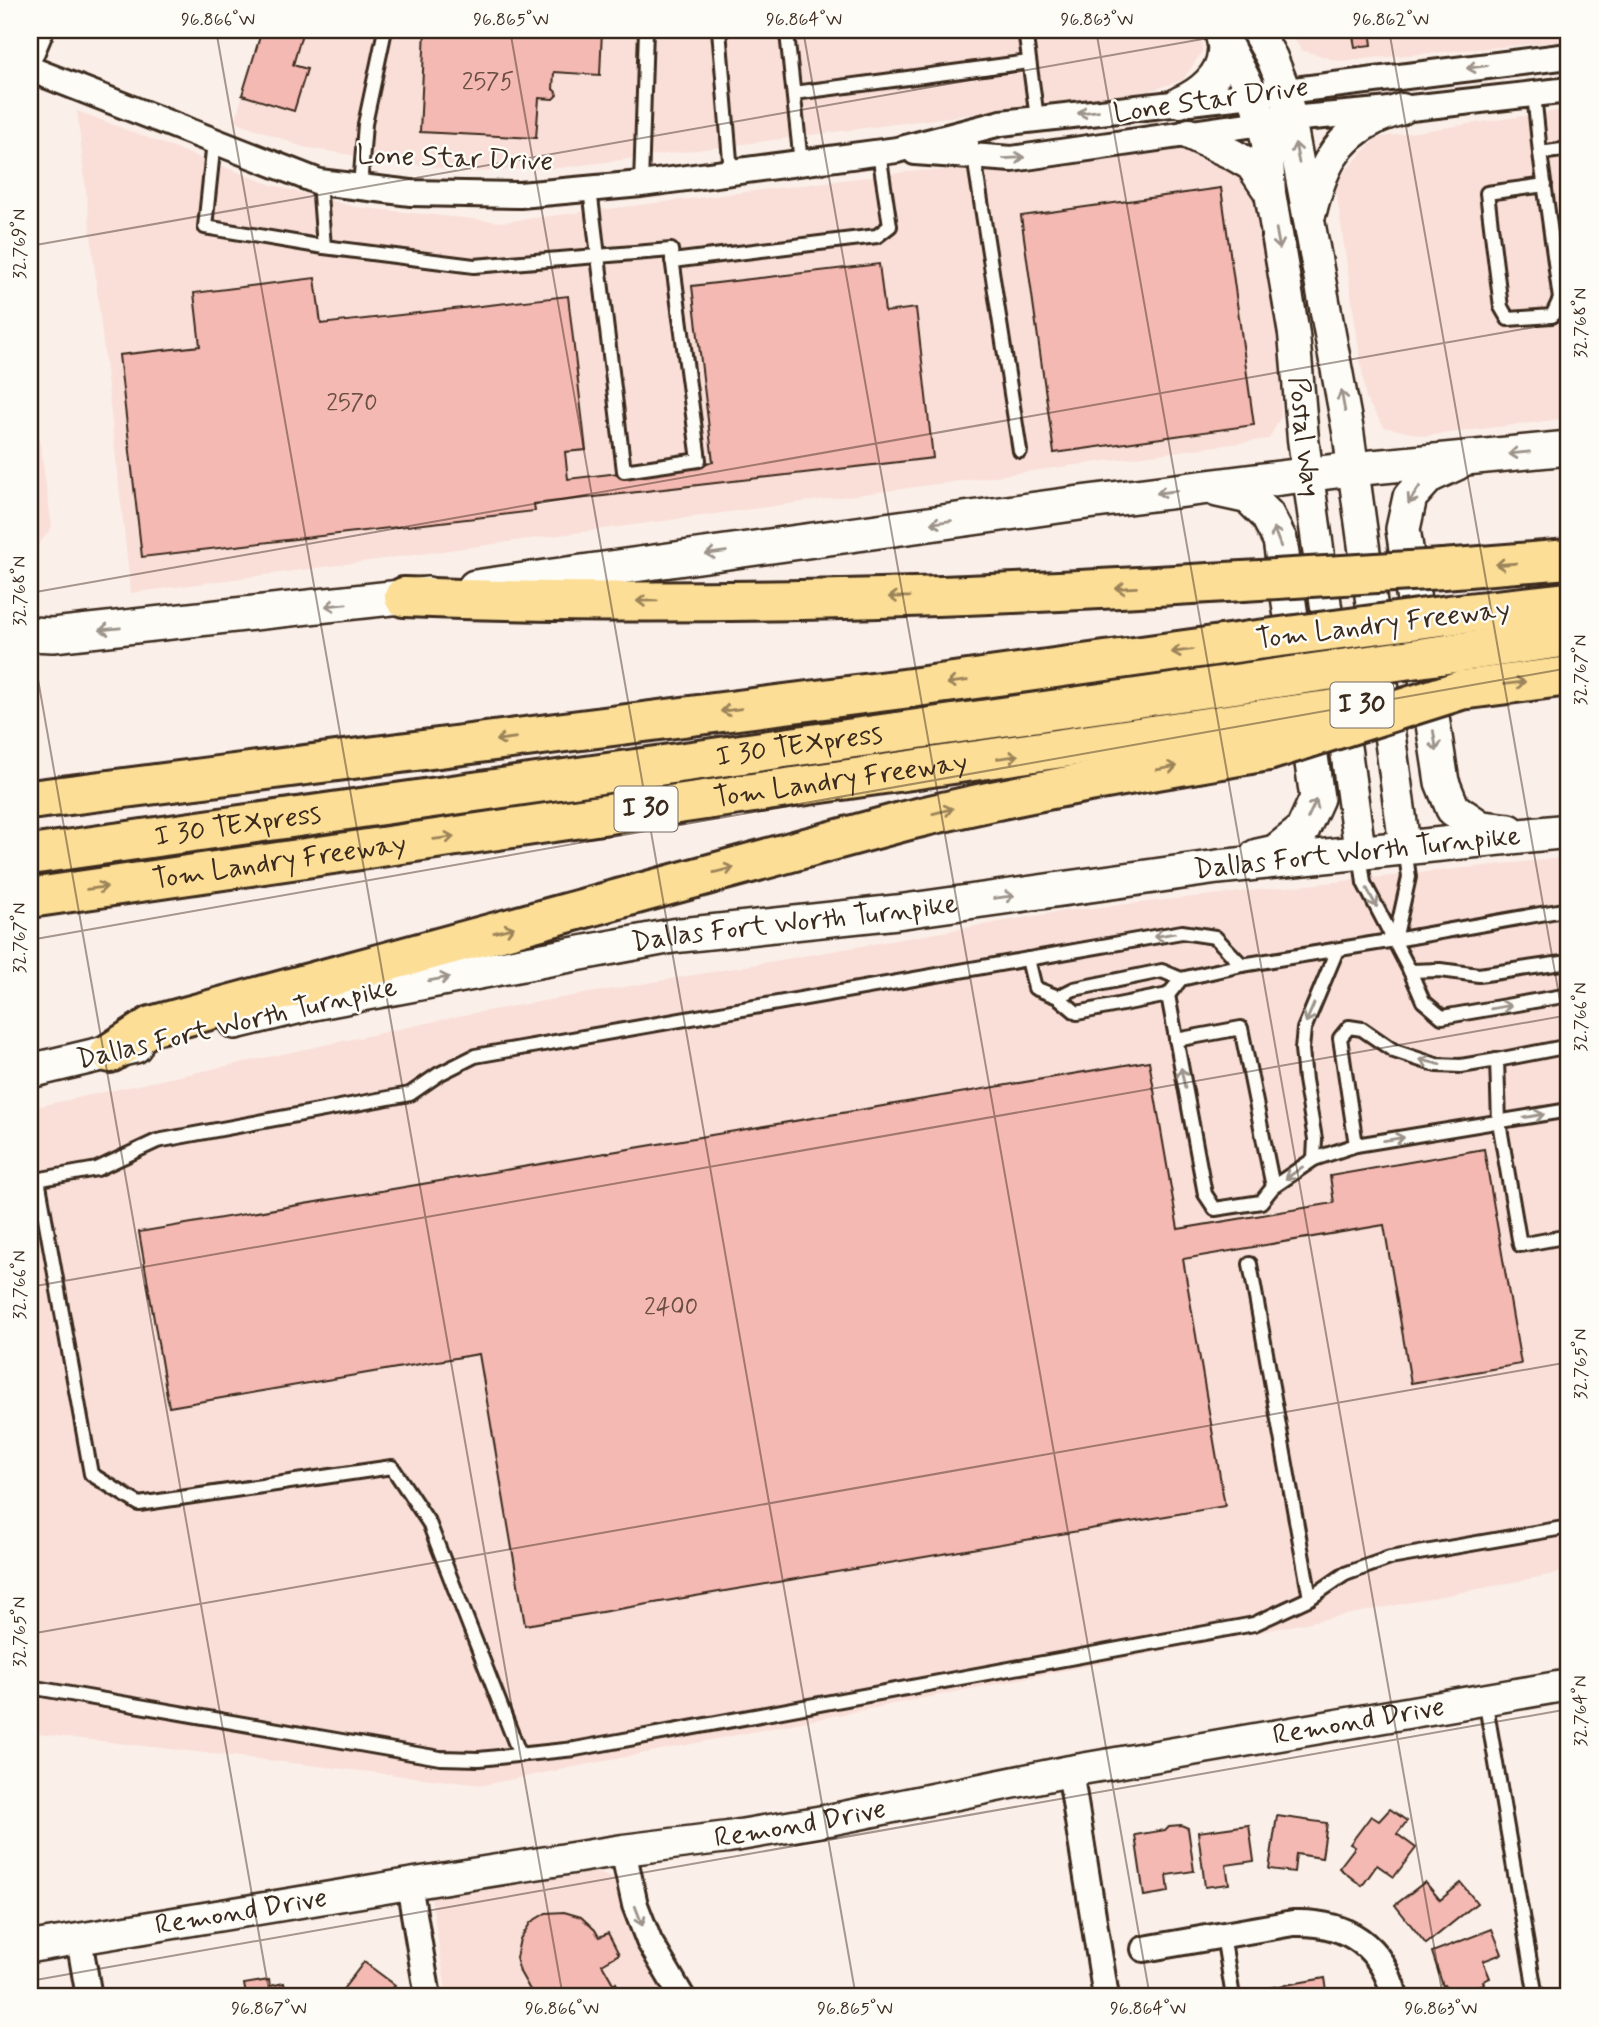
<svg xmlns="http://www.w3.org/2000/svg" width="1599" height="2027" font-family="Mynerve,sans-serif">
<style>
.built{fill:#f9dfd8}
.building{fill:#f4b9b2;stroke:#3b2a1e;stroke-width:2}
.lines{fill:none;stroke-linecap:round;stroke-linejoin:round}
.service-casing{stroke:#3b2a1e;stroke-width:18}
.minor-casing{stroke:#3b2a1e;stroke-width:30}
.tertiary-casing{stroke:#3b2a1e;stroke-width:35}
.secondary-casing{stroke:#3b2a1e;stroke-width:38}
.motorway-casing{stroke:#3b2a1e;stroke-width:44}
.service{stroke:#fdfcf7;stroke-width:12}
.minor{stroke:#fdfcf7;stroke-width:24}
.tertiary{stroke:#fdfcf7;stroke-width:30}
.secondary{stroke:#fdfcf7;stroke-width:33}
.motorway{stroke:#fcde96;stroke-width:38}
.motorway-bridge-casing{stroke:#3b2a1e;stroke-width:44;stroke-linecap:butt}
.motorway-bridge{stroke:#fcde96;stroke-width:38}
.oneway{stroke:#9c938a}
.oneway2{stroke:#9c845a}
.ticks{fill:none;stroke:#3b2a1e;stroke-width:2;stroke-opacity:0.45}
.labels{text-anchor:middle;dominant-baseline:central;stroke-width:5;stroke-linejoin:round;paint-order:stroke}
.number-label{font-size:24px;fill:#694e43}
.shield{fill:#fdfcf7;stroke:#75695f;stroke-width:2}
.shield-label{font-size:26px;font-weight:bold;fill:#3b2a1e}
.street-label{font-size:28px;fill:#3b2a1e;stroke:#fdfcf7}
.neatline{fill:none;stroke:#3b2a1e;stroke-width:2.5}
.ticks-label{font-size:18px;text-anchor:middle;fill:#3b2a1e}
</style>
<rect width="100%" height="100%" fill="#fbefe9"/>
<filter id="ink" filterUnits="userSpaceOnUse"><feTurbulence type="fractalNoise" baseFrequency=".0143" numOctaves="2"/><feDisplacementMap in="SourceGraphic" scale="14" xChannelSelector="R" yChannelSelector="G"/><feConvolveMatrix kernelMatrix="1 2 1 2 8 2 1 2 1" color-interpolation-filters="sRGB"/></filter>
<g filter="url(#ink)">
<g class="built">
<path d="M262,30H1203L1202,52L1183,80L1149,91L559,168L472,172L386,161L303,147L235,121Z"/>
<path d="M1289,30H1569V41L1339,61L1301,50Z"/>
<path d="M1569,109V418L1425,436L1384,427L1366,399L1335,182L1376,138Z"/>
<path d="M77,111L272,185L355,207L502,222L915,171L1033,167L1188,149L1234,166L1261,200L1280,325L1281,416L1269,439L131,593Z"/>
<path d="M30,375L52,527L30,556Z"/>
<path d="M1569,857V1571L483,1785L30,1733V1108L469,1014L1063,911Z"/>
<path d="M597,1872L618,1881L628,1928L667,1997H447L431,1896Z"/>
</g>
<g class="building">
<path d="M262,30H303L293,65L307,69L294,111L242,95Z"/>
<path d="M425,30H602L600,75L554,72L553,89L556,92L557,95L553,99L539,98L536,138L420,132Z"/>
<path d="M1352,30H1370L1372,45L1355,47Z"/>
<path d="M1221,188L1254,425L1054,453L1021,216Z"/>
<path d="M879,264L885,312L916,308L933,458L534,504L535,511L142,557L119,355L200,346L194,293L315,278L321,324L568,296L586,450L565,452L568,479L713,462L692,286Z"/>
<path d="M1149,1061L1178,1229L1334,1203L1330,1176L1484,1149L1521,1364L1411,1383L1384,1225L1183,1259L1225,1506L525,1625L479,1354L169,1407L139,1232Z"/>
<path d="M1390,1809L1407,1821L1397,1834L1416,1848L1394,1877L1377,1865L1362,1886L1339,1868L1355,1847L1350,1844L1371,1816L1379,1821Z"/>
<path d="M1277,1816L1327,1823L1322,1858L1296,1854L1294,1872L1269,1869Z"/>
<path d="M1181,1825L1188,1828L1194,1871L1167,1875L1169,1892L1144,1896L1135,1835L1165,1830L1169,1826Z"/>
<path d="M1249,1825L1254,1861L1226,1865L1229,1884L1205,1887L1198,1832Z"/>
<path d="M1425,1882L1440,1900L1461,1883L1477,1903L1426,1944L1395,1905Z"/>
<path d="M564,1912L581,1917L595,1930L599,1937L608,1933L619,1954L602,1964L614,1985L616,1983L621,1993L619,1994L621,1997H534L520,1972L516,1958L520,1939L531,1922L546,1913Z"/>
<path d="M1492,1929L1502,1954L1483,1961L1490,1978L1483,1981L1484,1984L1450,1997L1445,1985L1443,1986L1432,1952Z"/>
<path d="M364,1962L395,1985L386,1997H349L341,1992Z"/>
<path d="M1325,1978L1328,1997H1254L1269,1995L1268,1988Z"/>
<path d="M269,1980L270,1986L284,1983L287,1997H234L246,1995L244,1984Z"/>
</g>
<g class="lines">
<defs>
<g id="service">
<path d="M719,30L731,172"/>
<path d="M1025,30L1037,118"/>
<path d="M794,93L1029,62"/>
<path d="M1534,94L1540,153L1569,149"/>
<path d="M970,131L1020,451"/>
<path d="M214,141L205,227L324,247"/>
<path d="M1540,153L1560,299L1552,316L1508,319L1501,307L1487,193L1545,185"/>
<path d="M801,163L787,33L812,30"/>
<path d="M319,182L324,247L474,266L671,250L699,460L624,471L598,256L590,189"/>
<path d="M641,184L646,30"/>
<path d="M360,187L365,124L385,30"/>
<path d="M672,261L877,236L890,226L879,153"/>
<path d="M1360,852L1364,883L1410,971L1423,1001L1442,1017L1569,995"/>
<path d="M1395,940L1409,877L1405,848"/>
<path d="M1028,959L1035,988L1058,997"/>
<path d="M1410,971L1440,970L1479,975L1569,962"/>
<path d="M1181,979L1168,995L1077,1013L1058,997L1074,989L1162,971L1181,979L1242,965"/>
<path d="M1168,995L1205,1194L1215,1209L1261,1202L1273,1187L1314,1159L1356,1145"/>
<path d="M1176,1040L1241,1028L1273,1187"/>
<path d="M1569,1046L1497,1060L1499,1122L1520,1245L1569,1236"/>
<path d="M1497,1060L1461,1066L1436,1065L1394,1051L1362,1029L1349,1027L1340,1038L1356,1145L1569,1110"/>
<path d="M1314,1159L1315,1139L1305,1080L1302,1049L1304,1029L1337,950"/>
<path d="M38,1179L91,1474L139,1504L392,1467L429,1523L520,1755"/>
<path d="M30,1181L97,1169L157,1141L410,1094L439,1074L475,1056L1182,932L1215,937L1242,965L1395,940L1569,909"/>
<path d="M1250,1264L1310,1598"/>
<path d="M30,1687L440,1758L479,1759L575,1749L1254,1624L1310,1598L1345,1574L1390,1558L1569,1527"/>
<path d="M1485,1699L1536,1997"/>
<path d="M1223,1935L1233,1997"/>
</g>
<g id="minor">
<path d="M30,56L41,30"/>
<path d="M30,69L319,182L411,193L520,195L641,184L897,150L1001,123L1253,95L1569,56"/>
<path d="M915,152L1012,159L1290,119L1402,109L1569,90"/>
<path d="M1070,1771L1106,1997"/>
<path d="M623,1850L635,1905L649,1941L682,1997"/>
<path d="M409,1884L428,1997"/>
<path d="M79,1939L89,1997"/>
<path d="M1144,1949L1293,1923C1346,1921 1382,1945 1395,1997"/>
</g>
<g id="tertiary">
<path id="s1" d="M1219,30L1253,95L1263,124L1267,143L1270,193L1294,334L1303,439L1332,651"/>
<path d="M1256,30L1272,58L1285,91L1348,431L1405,848"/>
<path d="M1180,102C1200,93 1222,76 1223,52C1224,47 1222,40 1221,35"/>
<path d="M1189,134L1232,154L1251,165L1270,193"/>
<path d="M1311,212C1321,171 1334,139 1375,119C1383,115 1393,112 1402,109"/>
<path d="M1340,707L1360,852"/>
<path id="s2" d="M30,1947L409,1884L623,1850L728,1837L829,1820L1070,1771L1569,1685"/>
</g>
<g id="secondary">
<path d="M1457,463L1429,476L1410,497L1403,529L1442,782L1453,809L1481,828L1509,831"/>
<path d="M1217,490L1249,497L1267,515L1280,540L1317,798L1302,831L1275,852L1257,856"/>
<path d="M475,587L1080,503L1352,469L1569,448"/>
<path d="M30,634L53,635L428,594"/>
<path id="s3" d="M235,1022L313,1003L672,936L897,912L1218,867L1569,831"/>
<path d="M30,1071L135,1046"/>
</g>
<g id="motorway">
<path d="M1443,569L1569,559"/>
<path d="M404,597C683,608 964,598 1243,581"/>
<path d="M1449,615L1569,602"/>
<path d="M1454,653L1569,637"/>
<path d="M1461,690L1569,676"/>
<path d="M30,800L903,689L1250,641"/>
<path id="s4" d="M30,855L1256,681"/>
<path id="s5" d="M30,898L1262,719"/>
<path d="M110,1053L151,1026L905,821C1025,791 1146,772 1268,751"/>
</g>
</defs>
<use href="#service" class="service-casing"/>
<use href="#minor" class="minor-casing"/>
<use href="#tertiary" class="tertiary-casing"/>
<use href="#secondary" class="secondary-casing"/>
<use href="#motorway" class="motorway-casing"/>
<use href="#service" class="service"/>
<use href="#minor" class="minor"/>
<use href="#tertiary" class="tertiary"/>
<use href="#secondary" class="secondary"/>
<use href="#motorway" class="motorway"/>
<defs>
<g id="motorway-bridge">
<path d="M1243,581L1443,569"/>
<path d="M1250,641L1449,615"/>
<path d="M1256,681L1454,653"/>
<path d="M1262,719L1343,708"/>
<path d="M1268,751L1461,690"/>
</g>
</defs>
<use href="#motorway-bridge" class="motorway-bridge-casing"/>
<use href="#motorway-bridge" class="motorway-bridge"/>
</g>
<defs><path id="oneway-shaft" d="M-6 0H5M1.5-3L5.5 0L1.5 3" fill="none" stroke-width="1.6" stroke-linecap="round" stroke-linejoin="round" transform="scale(1.75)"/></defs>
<g class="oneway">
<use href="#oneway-shaft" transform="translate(1477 67) rotate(173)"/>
<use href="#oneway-shaft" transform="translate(1088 112) rotate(173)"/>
<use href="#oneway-shaft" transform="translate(1297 153) rotate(-101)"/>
<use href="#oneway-shaft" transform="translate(1014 158) rotate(-3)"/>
<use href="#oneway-shaft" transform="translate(1278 239) rotate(80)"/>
<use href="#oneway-shaft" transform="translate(1343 401) rotate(-100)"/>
<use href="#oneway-shaft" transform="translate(1519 453) rotate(174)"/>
<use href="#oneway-shaft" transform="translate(1167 492) rotate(173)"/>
<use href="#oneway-shaft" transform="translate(1414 495) rotate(123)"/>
<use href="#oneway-shaft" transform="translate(941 522) rotate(172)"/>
<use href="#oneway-shaft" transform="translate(1277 537) rotate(-111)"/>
<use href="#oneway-shaft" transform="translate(716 553) rotate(172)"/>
<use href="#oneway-shaft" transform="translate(336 605) rotate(174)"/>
<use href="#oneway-shaft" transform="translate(110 629) rotate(174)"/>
<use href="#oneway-shaft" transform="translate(1435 741) rotate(81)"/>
<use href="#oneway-shaft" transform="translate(1312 809) rotate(-65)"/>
<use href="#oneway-shaft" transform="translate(1004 897) rotate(-8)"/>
<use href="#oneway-shaft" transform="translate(1372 898) rotate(62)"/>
<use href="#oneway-shaft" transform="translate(1164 935) rotate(170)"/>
<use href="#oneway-shaft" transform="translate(439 979) rotate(-10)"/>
<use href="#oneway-shaft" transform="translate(1501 1007) rotate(-10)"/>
<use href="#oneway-shaft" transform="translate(1310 1013) rotate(113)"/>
<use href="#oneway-shaft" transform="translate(1430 1062) rotate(-166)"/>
<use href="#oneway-shaft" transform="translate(1183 1078) rotate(-101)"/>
<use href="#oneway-shaft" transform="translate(1534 1116) rotate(-10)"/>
<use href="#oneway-shaft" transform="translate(1394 1139) rotate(-9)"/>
<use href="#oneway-shaft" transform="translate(1294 1173) rotate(145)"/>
<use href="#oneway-shaft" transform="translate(639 1916) rotate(69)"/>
</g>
<g class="oneway2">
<use href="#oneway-shaft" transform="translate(1506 564) rotate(175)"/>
<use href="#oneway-shaft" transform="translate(1126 588) rotate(177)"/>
<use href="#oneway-shaft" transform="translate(899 597) rotate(179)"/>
<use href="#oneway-shaft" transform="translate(647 601) rotate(179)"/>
<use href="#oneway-shaft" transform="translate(1182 651) rotate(172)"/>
<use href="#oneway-shaft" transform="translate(957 682) rotate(172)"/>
<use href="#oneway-shaft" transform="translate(1515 683) rotate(-7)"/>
<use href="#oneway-shaft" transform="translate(731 710) rotate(173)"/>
<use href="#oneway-shaft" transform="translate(506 739) rotate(173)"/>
<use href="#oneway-shaft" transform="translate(1008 757) rotate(-8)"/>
<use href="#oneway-shaft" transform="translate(1167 768) rotate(-10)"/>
<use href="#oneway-shaft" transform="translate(943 811) rotate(-14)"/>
<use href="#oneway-shaft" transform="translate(444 838) rotate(-8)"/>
<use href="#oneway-shaft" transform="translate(724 870) rotate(-15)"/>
<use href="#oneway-shaft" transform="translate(97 888) rotate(-8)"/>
<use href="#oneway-shaft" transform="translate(504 930) rotate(-15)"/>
</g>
</g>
<path class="ticks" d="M216,30L563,1997M510,30L856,1997M803,30L1150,1997M1096,30L1443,1997M1389,30L1569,1052M30,246L1254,30M30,593L1569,321M30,634L270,1997M30,940L1569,668M30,1287L1569,1015M30,1634L1569,1362M30,1981L1569,1709"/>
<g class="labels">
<g class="number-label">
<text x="488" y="82">2575</text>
<text x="352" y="403">2570</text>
<text x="671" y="1307">2400</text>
</g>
<g class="shield">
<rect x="1330.5" y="682.5" width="63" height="45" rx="5"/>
<rect x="614.5" y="786.5" width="63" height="45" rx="5"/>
</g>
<g class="shield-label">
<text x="1362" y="705">I 30</text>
<text x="646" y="809">I 30</text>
</g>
<g class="street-label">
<text transform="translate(1211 101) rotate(-8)">Lone Star Drive</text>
<text transform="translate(455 159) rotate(2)">Lone Star Drive</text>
<text stroke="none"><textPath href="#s1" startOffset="420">Postal Way</textPath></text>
<text transform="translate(1383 625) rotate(-7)">Tom Landry Freeway</text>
<text stroke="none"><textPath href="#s4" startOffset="777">I 30 TEXpress</textPath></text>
<text stroke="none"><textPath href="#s5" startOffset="819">Tom Landry Freeway</textPath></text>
<text stroke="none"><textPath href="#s4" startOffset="210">I 30 TEXpress</textPath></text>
<text stroke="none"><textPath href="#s3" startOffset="1136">Dallas Fort Worth Turnpike</textPath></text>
<text stroke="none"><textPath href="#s5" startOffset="252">Tom Landry Freeway</textPath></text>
<text stroke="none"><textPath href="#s3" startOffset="569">Dallas Fort Worth Turnpike</textPath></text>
<text transform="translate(237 1024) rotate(-13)">Dallas Fort Worth Turnpike</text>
<text stroke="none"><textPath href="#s2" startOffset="1348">Remond Drive</textPath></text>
<text stroke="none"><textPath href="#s2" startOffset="780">Remond Drive</textPath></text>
<text stroke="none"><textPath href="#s2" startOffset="214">Remond Drive</textPath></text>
</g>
</g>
<rect width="1599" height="2027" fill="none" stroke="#fdfcf7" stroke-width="77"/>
<rect x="38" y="38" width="1522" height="1950" class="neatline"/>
<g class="ticks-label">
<text x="218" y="25">96.866°W</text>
<text x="511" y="25">96.865°W</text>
<text x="804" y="25">96.864°W</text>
<text x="1097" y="25">96.863°W</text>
<text x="1391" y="25">96.862°W</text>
<text transform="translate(19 244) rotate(-90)" y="6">32.769°N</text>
<text transform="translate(1580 323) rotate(-90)" y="6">32.768°N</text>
<text transform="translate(19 591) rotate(-90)" y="6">32.768°N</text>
<text transform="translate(1580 670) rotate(-90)" y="6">32.767°N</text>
<text transform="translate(19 938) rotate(-90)" y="6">32.767°N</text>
<text transform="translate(1580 1017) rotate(-90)" y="6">32.766°N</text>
<text transform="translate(19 1285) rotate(-90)" y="6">32.766°N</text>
<text transform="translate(1580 1364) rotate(-90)" y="6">32.765°N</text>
<text transform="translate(19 1632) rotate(-90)" y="6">32.765°N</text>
<text transform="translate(1580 1711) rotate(-90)" y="6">32.764°N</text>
<text x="269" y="2014">96.867°W</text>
<text x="562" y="2014">96.866°W</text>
<text x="855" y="2014">96.865°W</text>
<text x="1148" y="2014">96.864°W</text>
<text x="1441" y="2014">96.863°W</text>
</g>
</svg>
